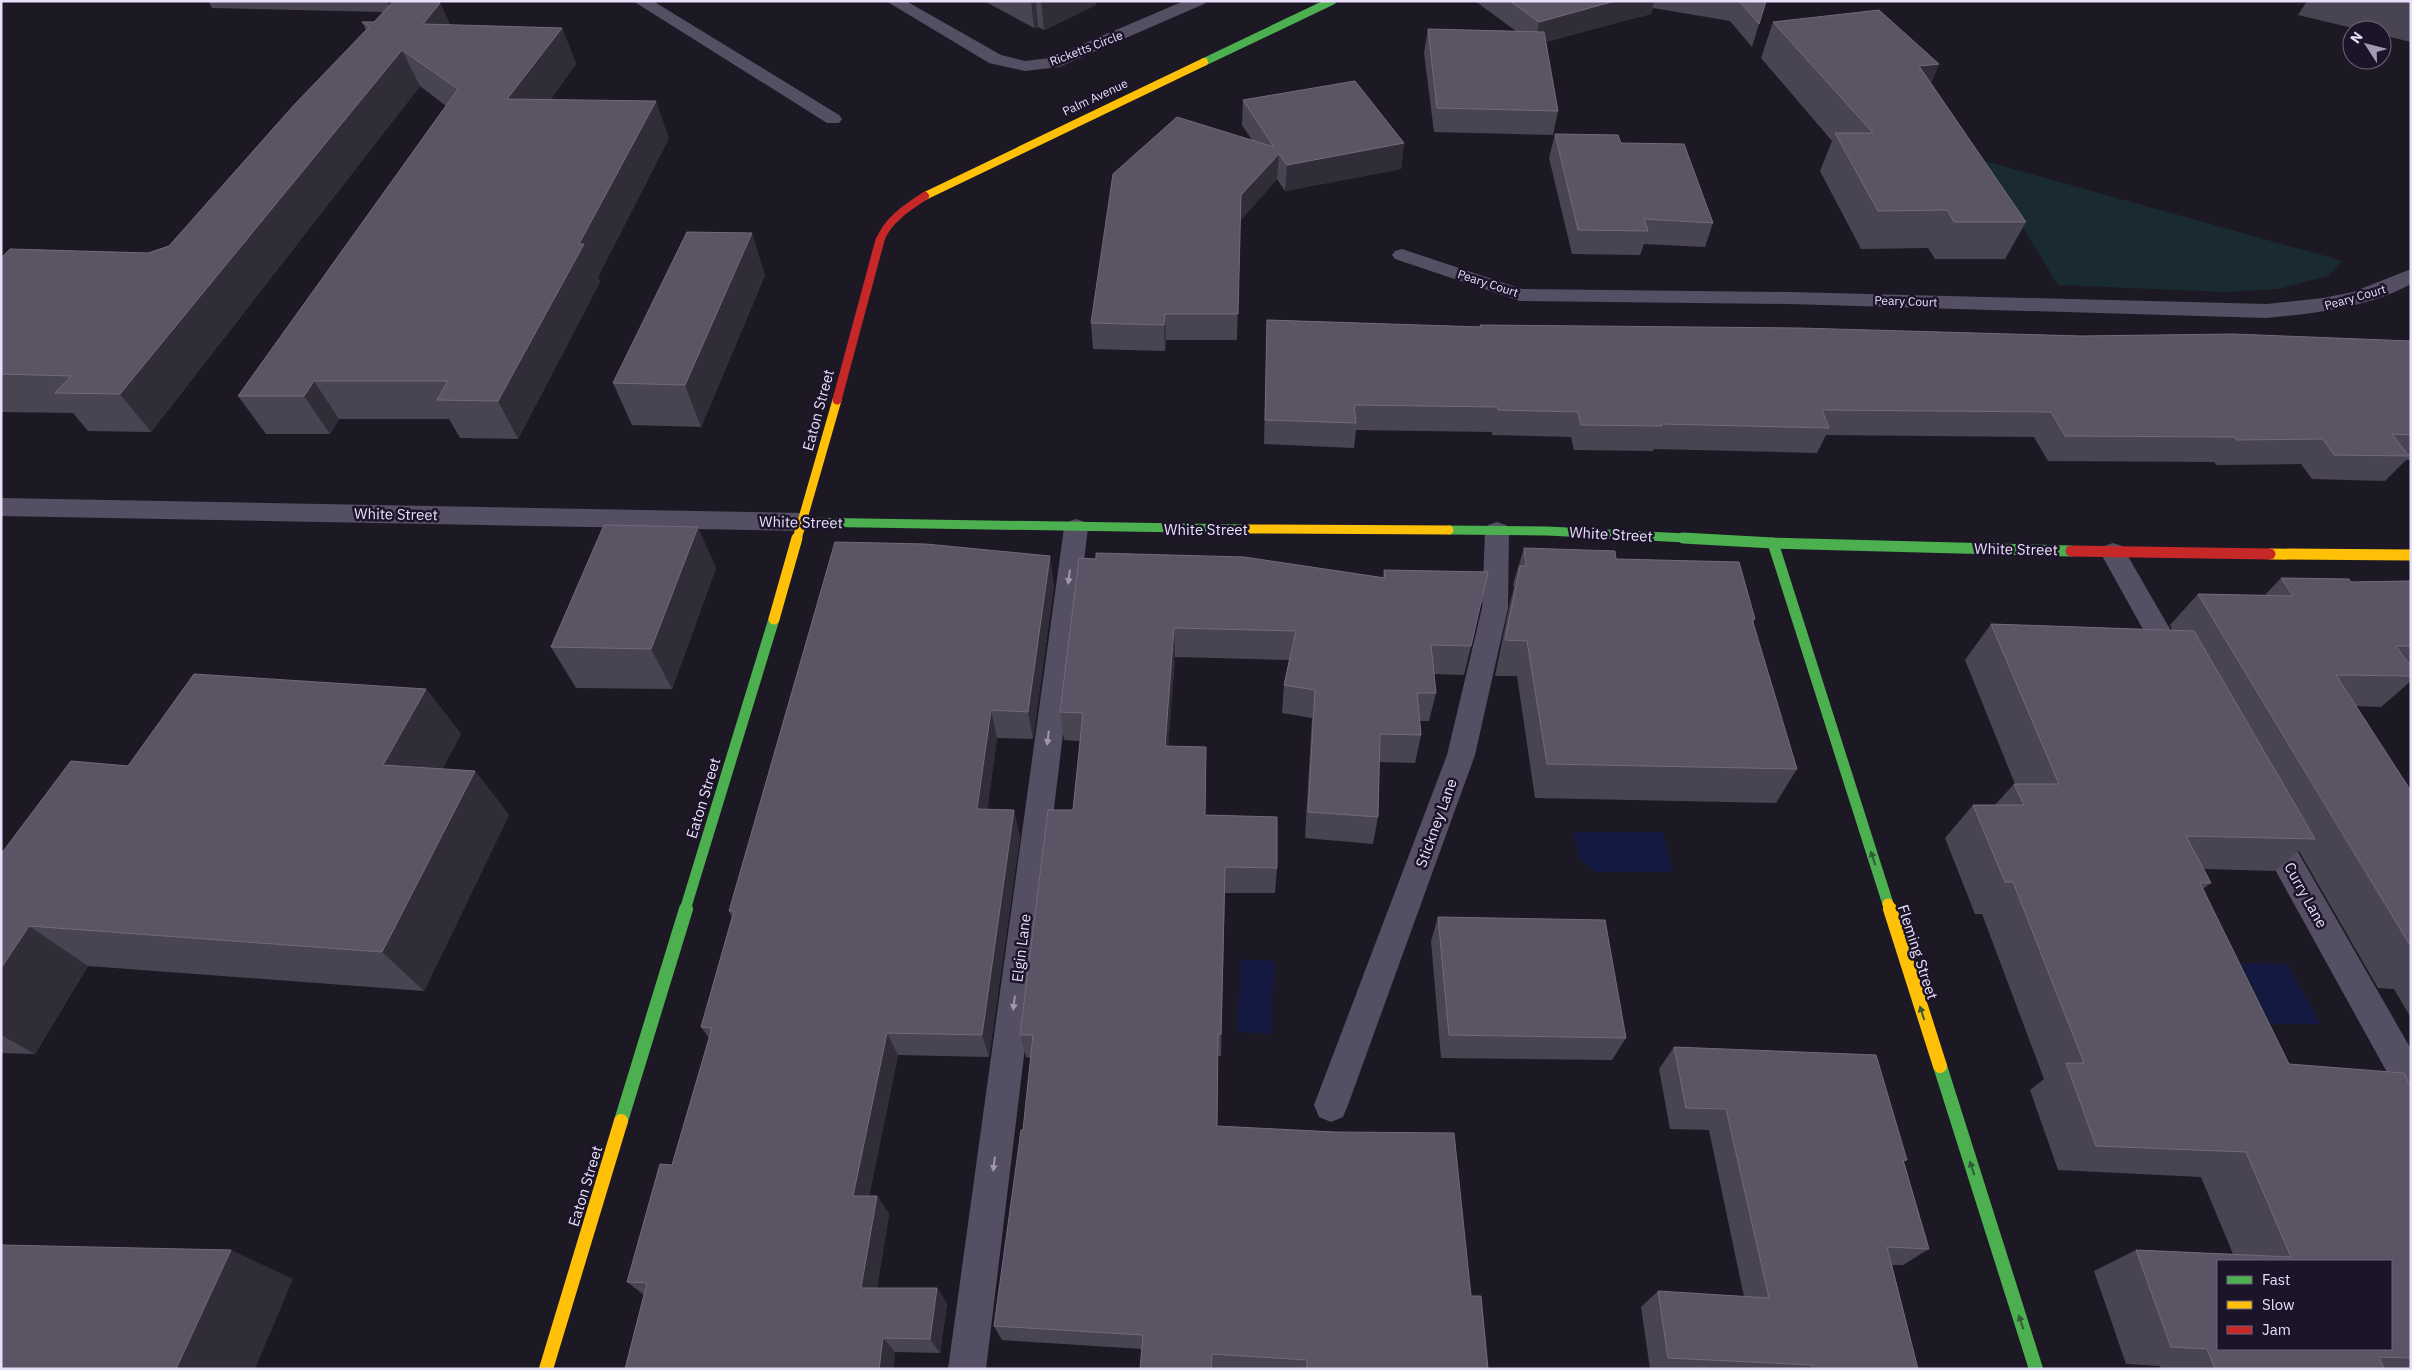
<svg xmlns="http://www.w3.org/2000/svg" width="2412" height="1370" font-family="'IBM Plex Sans',sans-serif">
<style>
.green{fill:#192a30}
.water{fill:#131941}
.lines{fill:none;stroke-linecap:round;stroke-linejoin:round}
.lane{fill:#544f63;fill-rule:evenodd}
.street{fill:#544f63;fill-rule:evenodd}
.fast-far3{stroke:#4caf50;stroke-width:8}
.fast-far2{stroke:#4caf50;stroke-width:9}
.fast-far1{stroke:#4caf50;stroke-width:11}
.fast{stroke:#4caf50;stroke-width:14}
.slow-far3{stroke:#ffc107;stroke-width:8}
.slow-far2{stroke:#ffc107;stroke-width:9}
.slow-far1{stroke:#ffc107;stroke-width:11}
.slow{stroke:#ffc107;stroke-width:14}
.jam-far2{stroke:#c62828;stroke-width:8}
.jam-far1{stroke:#c62828;stroke-width:9}
.jam{stroke:#c62828;stroke-width:11}
.wall{fill:#494452}
.shaded-wall{fill:#302c38}
.building{fill:#5a5464;stroke:#716a7c;fill-rule:evenodd}
.oneway{fill:#9e97af}
.oneway2{fill:#325a3b}
.labels{text-anchor:middle;dominant-baseline:central;stroke-width:5;stroke-linejoin:round;paint-order:stroke}
.far-street-label{font-size:12px;fill:#e9dffb;stroke:#1c1429}
.street-label{font-size:15px;fill:#e9dffb;stroke:#1c1429}
</style>
<rect width="100%" height="100%" fill="#1d1924"/>
<path class="green" d="M1981,160L2343,261L2328,276L2278,289L2223,292L2058,285Z"/>
<g class="water">
<path d="M1574,832H1663L1673,872H1595L1579,858Z"/>
<path d="M1241,959L1274,961L1271,1034L1237,1032Z"/>
<path d="M2241,963L2288,964L2320,1024H2271Z"/>
</g>
<g class="lines">
<g class="lane">
<path d="M633,1H653L839,115L842,119L839,123H827Z"/>
<path d="M1076,519L1085,522L1088,528L986,1369H948L1064,528L1067,522Z"/>
<path d="M1497,522L1506,525L1509,531L1508,608L1475,755L1348,1105L1343,1117L1331,1122L1319,1117L1314,1105L1447,755L1482,608L1485,531L1488,525Z"/>
</g>
<g class="street">
<path d="M886,1H906L1001,55L1025,61L1050,58L1184,1H1206L1204,4L1059,67L1025,71L989,63Z"/>
<path d="M1402,249L1522,289L1790,292L2267,304L2323,298L2353,292L2411,269V284C2367,308 2316,313 2267,318L1790,304L1520,301L1395,259L1392,255L1395,251Z"/>
<path d="M1,498L803,513L812,516L815,522L812,528L803,531L1,516Z"/>
<path d="M2113,543L2122,546L2185,655L2189,662L2185,669L2175,673L2165,669L2100,552L2104,546Z"/>
<path d="M2268,815L2279,819L2411,1049V1098L2399,1094L2257,837L2253,828L2257,819Z"/>
</g>
<path class="fast-far3" d="M1204,62L1332,1"/>
<g class="fast-far2">
<path d="M803,522L1247,529"/>
<path d="M1449,530L1547,531L1706,539"/>
</g>
<g class="fast-far1">
<path d="M1683,538L1773,543L2071,551"/>
<path d="M1773,543L1888,904"/>
<path d="M685,910L774,619"/>
</g>
<g class="fast">
<path d="M1940,1066L2036,1369"/>
<path d="M621,1121L686,909"/>
</g>
<path class="slow-far3" d="M925,196L1204,62"/>
<g class="slow-far2">
<path d="M1247,529L1449,530"/>
<path d="M797,539L837,400"/>
</g>
<g class="slow-far1">
<path d="M2270,554L2411,555"/>
<path d="M774,619L797,538"/>
<path d="M1888,904L1890,910"/>
</g>
<g class="slow">
<path d="M1890,909L1940,1066"/>
<path d="M546,1369L621,1121"/>
</g>
<path class="jam-far2" d="M880,241C886,221 908,207 925,196"/>
<path class="jam-far1" d="M837,400L880,240"/>
<path class="jam" d="M2071,551L2270,554"/>
</g>
<g class="wall">
<path d="M208,1H438L440,3L450,25L562,28L576,64L550,100L669,138L598,277L600,282L518,439L460,438L449,419H339L330,434H266L238,396L446,106L420,86L151,432L88,431L73,413L1,412V258L148,253L169,246L366,30L362,22H374L383,12L212,8Z"/>
<path d="M984,1H1096V5L1044,30L1038,27L1034,28Z"/>
<path d="M1475,1H1766L1752,47L1730,21L1653,8L1651,14L1597,28L1546,42L1558,111L1553,135L1434,132L1424,53L1428,29L1516,31Z"/>
<path d="M2307,1H2411V42L2382,35V30H2361L2298,15Z"/>
<path d="M1773,22L1939,64L1931,83L2026,222L2005,259H1935L1928,248L1861,249L1820,171L1832,141L1761,58Z"/>
<path d="M1243,100L1404,143L1401,169L1285,191L1277,179L1240,221L1237,340H1166L1165,351L1093,349L1091,323L1252,140L1242,125Z"/>
<path d="M1555,134L1621,143L1713,223L1705,247L1644,244L1640,255L1572,254L1549,158Z"/>
<path d="M765,275L701,427L632,425L613,383Z"/>
<path d="M1267,320L1480,327V325L2081,336L2411,341V460H2406L2385,481L2312,479L2301,464L2217,465L2214,462L2048,461L2034,437L1826,435L1817,453L1654,449L1653,451L1574,450L1571,437L1492,435V432L1356,430L1354,448L1264,444Z"/>
<path d="M1524,548L1616,559L1755,619L1753,623L1797,769L1776,803L1535,798L1517,676H1495L1510,603L1514,588L1513,584Z"/>
<path d="M1079,558L1383,578L1384,570L1471,646L1464,675L1434,674L1436,693L1429,721H1420L1421,735L1415,763L1379,762L1378,817L1373,844L1305,838L1312,718L1282,713L1284,685L1289,660L1175,657L1168,746L1206,774L1205,815L1277,868L1275,893H1225L1221,1056H1218L1217,1126L1471,1296L1488,1369H1228L1212,1368V1369H1140L1142,1349L1002,1340L994,1326L1023,1130L1031,1058L1026,1057L1020,1035L1073,810L1080,741L1064,740L1060,712Z"/>
<path d="M716,568L672,689L576,688L551,647Z"/>
<path d="M2281,578L2351,582L2411,581V681L2381,707L2356,706L2411,791V1018L2394,989L2378,988L2299,851L2274,871L2204,869L2211,883L2203,889L2289,1064L2411,1088V1369H2161L2160,1366L2126,1364L2094,1271L2136,1250L2233,1254L2201,1177L2058,1170L2030,1090L2044,1079L1982,914H1975L1945,838L1973,805H1995L2014,784H2015L1965,660L1991,624L2172,630L2170,625L2198,594L2265,595Z"/>
<path d="M1054,585L1033,739L997,738L987,809L1020,836L989,1057L898,1055L869,1196H877L889,1214L877,1288H937L947,1304L940,1353L895,1352L893,1369H625L644,1295L627,1282L672,1165L709,1038L701,1027L732,917L729,911Z"/>
<path d="M426,689L461,734L442,769L475,771L509,815L424,991L88,966L35,1054L1,1053V854L128,766Z"/>
<path d="M1438,917L1626,1038L1612,1060L1441,1058L1431,941Z"/>
<path d="M1674,1047L1907,1160L1904,1162L1929,1249L1903,1265H1892L1918,1369H1650L1641,1307L1658,1291L1744,1297L1709,1130L1670,1129L1659,1069Z"/>
</g>
<g class="shaded-wall">
<path d="M387,1H401L392,12Z"/>
<path d="M1031,1H1036L1038,27L1034,28Z"/>
<path d="M1041,1H1096V5L1044,30Z"/>
<path d="M1615,1H1654L1651,14L1597,28L1535,45L1539,22Z"/>
<path d="M440,3L456,39L423,24Z"/>
<path d="M562,28L576,64L523,136L507,99Z"/>
<path d="M402,50L420,86L151,432L120,394Z"/>
<path d="M1939,64L1923,100L1919,66Z"/>
<path d="M656,101L669,138L598,277L600,282L518,439L498,401L579,244Z"/>
<path d="M1404,143L1401,169L1285,191L1287,165Z"/>
<path d="M1279,154L1277,179L1240,221L1237,340L1241,195Z"/>
<path d="M752,233L765,275L701,427L685,385Z"/>
<path d="M1165,314L1166,340L1165,351L1164,325Z"/>
<path d="M314,381L339,419L330,434L304,396Z"/>
<path d="M698,527L716,568L672,689L651,649Z"/>
<path d="M1050,556L1054,585L1033,739L1028,712Z"/>
<path d="M1174,628L1175,657L1166,774L1165,746Z"/>
<path d="M426,689L461,734L421,809L383,765Z"/>
<path d="M991,710L997,738L984,836L977,809Z"/>
<path d="M475,771L509,815L424,991L382,952Z"/>
<path d="M1014,810L1020,836L989,1057L982,1035Z"/>
<path d="M29,926L88,966L35,1054L1,1035V968Z"/>
<path d="M887,1033L898,1055L865,1214L853,1196Z"/>
<path d="M877,1196L889,1214L874,1304L861,1288Z"/>
<path d="M231,1250L293,1279L255,1369H176Z"/>
<path d="M937,1288L947,1304L940,1353L930,1339Z"/>
<path d="M883,1338L895,1352L893,1369H879Z"/>
</g>
<g class="building">
<path d="M394,1H438L440,3L423,24L562,28L507,99L656,101L579,244H584L498,401L437,400L448,381H314L304,396H238L458,89L402,50L120,394L55,393L71,376L1,374V258L10,249L148,253L169,246L294,105L369,27L362,22H374Z"/>
<path d="M1510,1H1615L1539,22Z"/>
<path d="M1739,1H1766L1759,24Z"/>
<path d="M1879,10L1939,64L1919,66L2026,222H1954L1947,210L1878,211L1835,133H1873L1773,22Z"/>
<path d="M1428,29L1544,32L1558,111L1437,108Z"/>
<path d="M1355,81L1404,143L1287,165L1279,154L1241,195L1238,314H1165L1164,325L1091,323L1113,174L1177,117L1274,147L1243,100Z"/>
<path d="M1555,134L1618,135L1621,143L1684,144L1713,223L1644,219L1648,231L1578,230Z"/>
<path d="M687,232L752,233L685,385L613,383Z"/>
<path d="M1267,320L1481,327L1480,325L1799,328L2081,336L2233,334L2411,341V435L2392,434L2409,456L2334,455L2323,439L2237,440L2234,437L2065,436L2051,412L1822,410L1829,428L1662,424V426L1581,425L1578,412L1498,410L1497,407L1354,405L1356,423L1265,420Z"/>
<path d="M604,525L698,527L651,649L551,647Z"/>
<path d="M835,542L926,544L1050,556L1028,712L991,710L977,809L1014,810L982,1035L887,1033L853,1196H877L861,1288H937L930,1339L883,1338L879,1369H625L647,1283L627,1282L660,1164L672,1165L712,1028L701,1027L734,911H729Z"/>
<path d="M1524,548L1615,551L1616,559L1739,562L1755,619H1752L1797,769L1547,764L1527,641L1505,640L1520,566H1526Z"/>
<path d="M1096,553L1244,557L1385,578L1384,570L1488,572L1471,646L1431,645L1436,693H1417L1421,735L1380,734L1378,817L1308,812L1315,690L1284,685L1296,631L1174,628L1165,746L1206,747L1205,815L1277,817V868L1225,867L1221,1034H1218L1217,1126L1335,1132L1454,1133L1471,1296H1481L1488,1369H1307V1360L1212,1354L1211,1369H1140L1143,1335L994,1326L1021,1130H1023L1033,1035H1020L1048,810H1073L1083,713L1060,712L1079,558L1096,559Z"/>
<path d="M2281,578L2349,579L2351,582L2411,581V646H2396L2411,667V676L2336,675L2411,791V947L2198,594L2293,596Z"/>
<path d="M1991,624L2194,631L2315,839L2186,836L2211,883H2200L2289,1064L2404,1073L2411,1088V1358L2379,1357L2384,1369H2215L2207,1349L2171,1347L2136,1250L2291,1257L2246,1152L2096,1146L2066,1063H2084L2013,882H2005L1973,805H2024L2014,784H2059ZM2218,1261H2391V1349H2218Z"/>
<path d="M194,674L426,689L383,765L475,771L382,952L29,926L1,968V854L71,761L128,766Z"/>
<path d="M1438,917L1605,920L1626,1038L1449,1035Z"/>
<path d="M1674,1047L1876,1055L1907,1160H1903L1929,1249L1887,1247L1918,1369H1813L1812,1365L1668,1358L1658,1291L1769,1298L1726,1109L1686,1108Z"/>
<path d="M1,1245L231,1250L176,1369H1Z"/>
</g>
<defs><path id="oneway-solid" d="M-6-.8H1V-3.2L6.5 0L1 3.2V.8H-6Z" transform="scale(1.25)"/></defs>
<g class="oneway">
<use href="#oneway-solid" transform="translate(1069 577) rotate(97)"/>
<use href="#oneway-solid" transform="translate(1048 738) rotate(97)"/>
<use href="#oneway-solid" transform="translate(1014 1003) rotate(97)"/>
<use href="#oneway-solid" transform="translate(994 1164) rotate(97)"/>
</g>
<g class="oneway2">
<use href="#oneway-solid" transform="translate(1873 858) rotate(-108)"/>
<use href="#oneway-solid" transform="translate(1922 1013) rotate(-108)"/>
<use href="#oneway-solid" transform="translate(1972 1168) rotate(-108)"/>
<use href="#oneway-solid" transform="translate(2021 1322) rotate(-108)"/>
</g>
<g class="labels">
<g class="far-street-label">
<text transform="translate(1086 48) rotate(-21)">Ricketts Circle</text>
<text transform="translate(1095 97) rotate(-25)">Palm Avenue</text>
<text transform="translate(1488 283) rotate(18)">Peary Court</text>
<text transform="translate(2355 297) rotate(-16)">Peary Court</text>
<text transform="translate(1906 301) rotate(2)">Peary Court</text>
</g>
<g class="street-label">
<text transform="translate(818 410) rotate(-75)">Eaton Street</text>
<text transform="translate(396 514) rotate(1)">White Street</text>
<text transform="translate(801 522) rotate(1)">White Street</text>
<text x="1206" y="529">White Street</text>
<text transform="translate(1611 534) rotate(3)">White Street</text>
<text transform="translate(2016 549) rotate(1)">White Street</text>
<text transform="translate(703 798) rotate(-73)">Eaton Street</text>
<text transform="translate(1436 823) rotate(-70)">Stickney Lane</text>
<text transform="translate(2306 895) rotate(61)">Curry Lane</text>
<text transform="translate(1021 948) rotate(-83)">Elgin Lane</text>
<text transform="translate(1918 952) rotate(72)">Fleming Street</text>
<text transform="translate(585 1186) rotate(-73)">Eaton Street</text>
</g>
</g>
<rect width="2412" height="1370" fill="none" stroke="#e9dffb" stroke-width="5"/>
<rect x="2217" y="1260" width="175" height="90" fill="#1c1429" stroke="#6e657d"/>
<rect x="2227" y="1276" width="25" height="8" fill="#4caf50" stroke="#6e657d"/>
<text x="2262" y="1285" font-size="15" fill="#e9dffb">Fast</text>
<rect x="2227" y="1301" width="25" height="8" fill="#ffc107" stroke="#6e657d"/>
<text x="2262" y="1310" font-size="15" fill="#e9dffb">Slow</text>
<rect x="2227" y="1326" width="25" height="8" fill="#c62828" stroke="#6e657d"/>
<text x="2262" y="1335" font-size="15" fill="#e9dffb">Jam</text>
<g transform="translate(2367 45) rotate(306)"><circle r="24" fill="#1c1429" stroke="#6e657d"/>
<path d="M0-4L9 19L0 12L-9 19Z" fill="#a29ab0"/>
<text y="-8" font-size="14" font-weight="bold" text-anchor="middle" fill="#e9dffb">N</text>
</g>
</svg>
